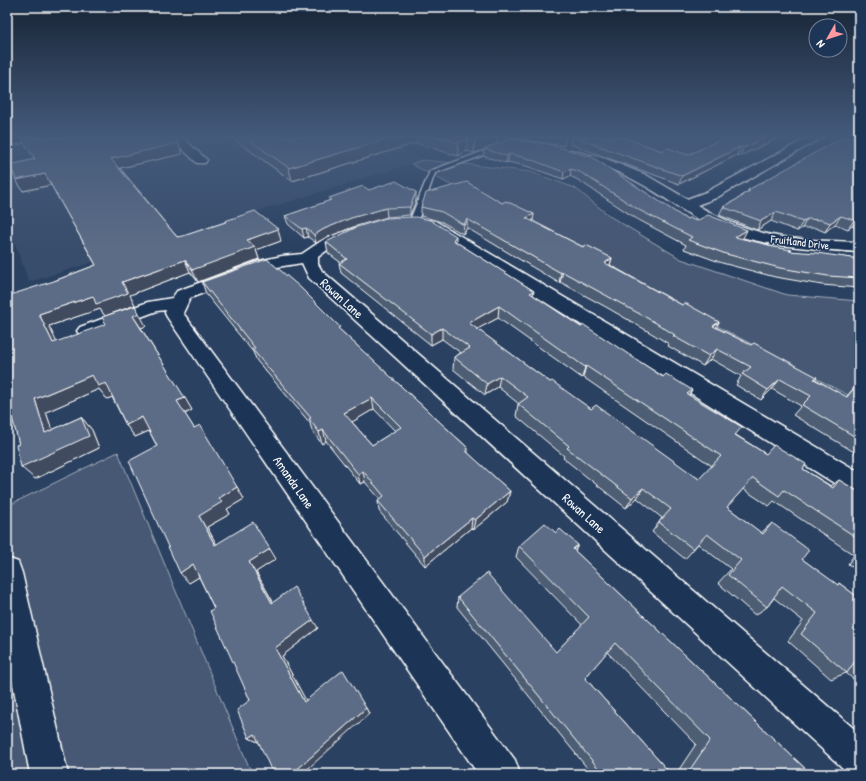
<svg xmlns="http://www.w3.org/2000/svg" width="866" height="781" font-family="'Patrick Hand',sans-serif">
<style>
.built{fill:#394e6c}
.green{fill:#465975;stroke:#a2acba}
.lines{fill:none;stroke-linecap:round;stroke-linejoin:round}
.lane-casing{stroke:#fff;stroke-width:3}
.street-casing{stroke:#fff;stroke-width:3}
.lane{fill:#1d3557;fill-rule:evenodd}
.street{fill:#1d3557;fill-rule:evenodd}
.wall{fill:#4e5d73;stroke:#fff;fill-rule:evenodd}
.shaded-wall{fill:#404c5e;stroke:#fff}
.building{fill:#5b6c86;stroke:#fff;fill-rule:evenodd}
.labels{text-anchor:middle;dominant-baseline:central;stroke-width:3.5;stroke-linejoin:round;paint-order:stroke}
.far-street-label{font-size:11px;fill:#fff;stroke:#1d3557}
.street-label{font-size:13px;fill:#fff;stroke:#1d3557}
</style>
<rect width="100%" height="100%" fill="#2a4161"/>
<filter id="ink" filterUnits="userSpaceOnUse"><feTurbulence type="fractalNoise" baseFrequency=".025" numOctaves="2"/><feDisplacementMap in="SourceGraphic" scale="8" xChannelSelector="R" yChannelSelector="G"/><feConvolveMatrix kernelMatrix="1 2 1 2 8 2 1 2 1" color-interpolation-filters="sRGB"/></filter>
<g filter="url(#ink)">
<path class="built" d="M7,137H380L423,160L29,282L7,222Z"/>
<g class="green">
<path d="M604,137H740L684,165Z"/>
<path d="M423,160L465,164L531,172L575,188L611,217L681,259L787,295L859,301V401L411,164Z"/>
<path d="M118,452L252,774H7V506Z"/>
</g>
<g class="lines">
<defs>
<path id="lane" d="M498,146L501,148L500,149L435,173L418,220L414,222H411L410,220L430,171Z"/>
<g id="street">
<path d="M17,137H40L39,139L7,146V140Z"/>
<path d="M170,137H182L207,160L205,163H197Z"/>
<path d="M468,137H501L533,142L537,143L539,145L537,147L533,148L473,140Z"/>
<path d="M809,137H823L716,198L697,205C723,221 752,232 782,237C807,241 834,241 859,242V252C807,248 753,247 705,223C682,211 661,194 638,182C616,169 591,162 567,155L565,153L567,151L571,150L606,159L646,175L687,199L706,192Z"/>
<path d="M430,220L435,221L859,472V496L850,493L425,227L423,224L425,221Z"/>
<path d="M355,228L360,230L363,233L360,236L334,245L318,257V264L322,271L859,733V774H852L846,771L309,278L302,263L271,268L190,298L183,313L515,760L520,774H478L167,317L165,313L166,310L157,311L87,337L80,335L77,331L80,327L148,302L172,298L177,291L259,261L282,256L302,254L324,239Z"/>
<path d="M7,558L18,562L22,573L68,774H30L7,653Z"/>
</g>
</defs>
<use href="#lane" class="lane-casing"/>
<use href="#street" class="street-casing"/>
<use href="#lane" class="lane"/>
<use href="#street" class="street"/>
</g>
<g class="wall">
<path d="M231,137H498L497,144L510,139L686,219L696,221L747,230L742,238L769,246L790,251L859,259V288L822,285L775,277L722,263L684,249L686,245L637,219L578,180L570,176L563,179L526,166L508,162L506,163L483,156L484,150L474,153L467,151L458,156L416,143L292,181Z"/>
<path d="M507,137H566L564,146L514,138Z"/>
<path d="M571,137H622L662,151L688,155L726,137H780L740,156L737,155L679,184L570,144Z"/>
<path d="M859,137V227L858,228L852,226L848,229L835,224L825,232L816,228H802L797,231L771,221L757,230L719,215L723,207L741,197L742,195L747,192L748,190Z"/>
<path d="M135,138L177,139L182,154L120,168L177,237L183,236L225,222V221L281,241L256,250L259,259L198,282L190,272L130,295L135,305L105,316L100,309L49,326L56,342L146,326L141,328L192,410L185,414L194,428L237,487L244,499L227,509L230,514L207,527L216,544L276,559L256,572L273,602L318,628L282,656L306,701L366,708L369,714L258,742L249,738L250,700L214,608L199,577L189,583L157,446L149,431L135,437L126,425L112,397L107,399L99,389L46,412L52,430L81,417L92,430L99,448L35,479L19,444L12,416L7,412L54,281L96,265L51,185L23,191L35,159Z"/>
<path d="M369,190L416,200L410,215L387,217L353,227L325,238L316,243L308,237L304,238L288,224L285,216L329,201V198Z"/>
<path d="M502,203L534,214L533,221L583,247L612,258L610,265L682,305L719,322L716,327L815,379L846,397L855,387L859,389V455L793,415L801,406L772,389L761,400L736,385L741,376L711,359L703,366L668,346L669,344L651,333L606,307L560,282L559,283L467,228L463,234L442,222L421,216V207Z"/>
<path d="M326,242H456L534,291L533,295L581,327L663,377L692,390L689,395L736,435L766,454L803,469L831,486L839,480L859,492V572L848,564L854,555L774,501L769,506L743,489L727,507L761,533L772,523L802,559L837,585L839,583L859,598V684L846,673L831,679L788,641L803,621L774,598L767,607L755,615L718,583L731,569L698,544L685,559L652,532L662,518L637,498L626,508L563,458L564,456L516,416L518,404H519L498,387L485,395L453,369L454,357L461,353L442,339L431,345L341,273L339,263L340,262L328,253ZM498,318L582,378L583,377L712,466L699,479L550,382L477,329Z"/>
<path d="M202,282L340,330L468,448V453L510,491L507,502L473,530L471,528L425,566L379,511L378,501L380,499L365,482L360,484L326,441L322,444L312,431L310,423L257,361L253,352L206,294ZM374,409L395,431L372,445L352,422Z"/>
<path d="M556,533L578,545L575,551L811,774H676L696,744L607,652L585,678L671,774H592L457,607L458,597L556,652L582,625L516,557L519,546Z"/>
</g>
<g class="shaded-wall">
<path d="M394,137H416V143L292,181L289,168Z"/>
<path d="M485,137H498L497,145L484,149V150L474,153L475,141Z"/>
<path d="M767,137H780L740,156L743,148Z"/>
<path d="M177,139L182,154L116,169L111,159Z"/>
<path d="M467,139V151L458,156V143Z"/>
<path d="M740,147L737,155L679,184L682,176Z"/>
<path d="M509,154L508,162L506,163L507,156Z"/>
<path d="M571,169L570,176L563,179L564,172Z"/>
<path d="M45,174L51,185L23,191L16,180Z"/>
<path d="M416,192V200L410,215V207Z"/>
<path d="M386,208L387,217L353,227L325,238L316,243L314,235L324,229L351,218Z"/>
<path d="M776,212L771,221L757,230L761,221Z"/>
<path d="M534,214L532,224L526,218Z"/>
<path d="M841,216L835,224L825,232L830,223Z"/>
<path d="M858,218L852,226L848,229L854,220Z"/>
<path d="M467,219V228L463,234L464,225Z"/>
<path d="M807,219L802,228L797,231L803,222Z"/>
<path d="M306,228L308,237L304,238L302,229Z"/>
<path d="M278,229L281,241L256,250L259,259L198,282L192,270L247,240Z"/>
<path d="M747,230L743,238L731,246L735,237Z"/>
<path d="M456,236V246L453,240Z"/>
<path d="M612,258L609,268L605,263Z"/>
<path d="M185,260L190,272L130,295L135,305L105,316L100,309L49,326L63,356L53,343L39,314L93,296L122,282Z"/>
<path d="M563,272L560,282L559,283L561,273Z"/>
<path d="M135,306L146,326L141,328L133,316Z"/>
<path d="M499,306L498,318L468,334L469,323Z"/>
<path d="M719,322L714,332L713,326Z"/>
<path d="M442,328V339L431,345V334Z"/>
<path d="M717,349L711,359L703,366L709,356Z"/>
<path d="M586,366L583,377L582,378L585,367Z"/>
<path d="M92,375L106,383L115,396L107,399L99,389L46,412L57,445L45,433L35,399Z"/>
<path d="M500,376L498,387L485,395L487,384Z"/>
<path d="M780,379L772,389L761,400L768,390Z"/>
<path d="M185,398L192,410L184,414L177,401Z"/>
<path d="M372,398L374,409L347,425L344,413Z"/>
<path d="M10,410L19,424L7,412V411Z"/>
<path d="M81,417L92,430L99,448L35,479L21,467Z"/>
<path d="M142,417L151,430L135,437L126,425Z"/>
<path d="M323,430L326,441L322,444L319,432Z"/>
<path d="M363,471L365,482L360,484L358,474Z"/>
<path d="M237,487L244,499L227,509L230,514L207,527L223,556L215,545L199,516L219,498Z"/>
<path d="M643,488L637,498L626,508L632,498Z"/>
<path d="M510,491L507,502L473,530L475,520Z"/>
<path d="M472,518L471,528L425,566V556Z"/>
<path d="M578,545L572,556L573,549Z"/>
<path d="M270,549L276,559L256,572L279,612L272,603L249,562Z"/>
<path d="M193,564L202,575L189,583L180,573Z"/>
<path d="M313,620L318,628L282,656L310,708L304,702L275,648Z"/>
<path d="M366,708L369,714L302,774H292Z"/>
<path d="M255,734L263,738L258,742L249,738Z"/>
</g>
<g class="building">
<path d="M134,137H175L177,139L178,143L111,159L177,237L183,236L226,222L225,221L255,211L278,229L247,240L255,247L192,270L185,260L122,282L128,293L96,304L93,296L39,314L53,343L106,324L102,317L135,306L139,313L133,316L185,398L177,401L194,428L200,425L237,487L219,498L222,502L199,516L215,545L253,522L270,549L249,562L272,603L294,587L313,620L275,648L304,702L343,670L366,708L292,774H273L255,734L249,738L237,710L250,700L210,611L214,608L193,564L180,573L129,461L157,446L142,417L126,425L106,383L98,386L92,375L35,399L45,433L81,417L89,436L21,467L16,445L19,444L10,410L7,411V296L54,281L96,265L45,174L16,180L10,165L35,159L21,138Z"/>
<path d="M245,137H394L289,168Z"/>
<path d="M438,137H485L475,141L467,139L458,143Z"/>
<path d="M574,137H622L662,151L668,148L688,155L726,137H767L743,148L740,147L682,176Z"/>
<path d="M843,137H859V218H858L854,220L841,216L830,223L822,220L807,219L803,222L776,212L761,221L723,207L743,196L742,195L750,191L748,190Z"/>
<path d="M510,139L548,144L592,157L686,219L689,218L696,221L708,215L747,230L735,237L769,245L768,246L792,250L789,251L817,253L859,259V278L828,276L780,268L726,254L688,240L692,237L639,210L580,172L571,169L564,172L527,158L509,154L507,156L484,149Z"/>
<path d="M396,181L416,192L410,207L386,208L351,218L324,229L314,235L306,228L302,229L285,216L331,200L329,198L363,186L369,190Z"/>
<path d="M467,182L502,203L506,201L534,214L526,218L583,247L586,245L612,258L605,263L682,305L685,303L719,322L713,326L751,345L754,343L817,377L814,379L847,397L855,387L859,389V439L802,405L811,396L780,379L768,390L742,374L751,367L717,349L709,356L673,336L675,335L656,323L609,297L563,272L561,273L467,219L464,225L442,212L421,207L426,193Z"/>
<path d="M416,217L430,220L456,236L453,240L534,291L530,293L581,327L584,325L663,377L666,374L692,390L687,394L742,427L735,435L766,454L774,445L806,464L803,469L833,488L839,480L859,492V539L784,490L779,496L753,478L727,507L763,534L772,523L809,550L802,559L838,585L839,583L859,598V664L855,661L847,673L801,634L817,613L782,586L767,607L728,575L741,560L707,534L693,549L659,522L671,509L643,488L632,498L567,448L569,446L518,404L528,397L500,376L487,384L454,357L470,348L442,328L431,334L339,263L347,259L326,242L357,227L386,218ZM499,306L585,367L586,366L721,456L699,479L596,405L591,409L552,381L550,382L469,323Z"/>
<path d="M267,259L300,287L340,327L338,328L468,448L465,450L510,491L475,520L472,518L425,556L378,501L384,496L363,471L358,474L323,430L319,432L309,419L311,418L252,349L255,348L202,282ZM372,398L401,427L372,445L344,413Z"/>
<path d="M545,523L556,533L560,529L578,545L573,549L811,774H687L710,740L615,643L585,678L671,774H603L458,597L487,573L556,652L589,617L519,546Z"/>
</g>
</g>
<linearGradient id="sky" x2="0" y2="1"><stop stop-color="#172435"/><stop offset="0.55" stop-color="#445a7b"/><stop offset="1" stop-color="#445a7b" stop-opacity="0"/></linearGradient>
<rect width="866" height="247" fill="url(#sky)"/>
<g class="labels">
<g class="far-street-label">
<text transform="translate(800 242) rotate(7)">Fruitland Drive</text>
</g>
<g class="street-label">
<text transform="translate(342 298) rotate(42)">Rowan Lane</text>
<text transform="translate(294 482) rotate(55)">Amanda Lane</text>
<text transform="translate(584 513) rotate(42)">Rowan Lane</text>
</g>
</g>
<rect width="866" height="781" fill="none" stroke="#1d3557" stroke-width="24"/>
<rect x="12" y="12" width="842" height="757" fill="none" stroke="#fff" stroke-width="1.5" filter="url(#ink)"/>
<g transform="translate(828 38) rotate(231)"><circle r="19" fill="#1d3557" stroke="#77869a"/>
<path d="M0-3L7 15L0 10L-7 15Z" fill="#ff9aa2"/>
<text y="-6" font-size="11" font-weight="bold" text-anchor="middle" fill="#ffffff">N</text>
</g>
</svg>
